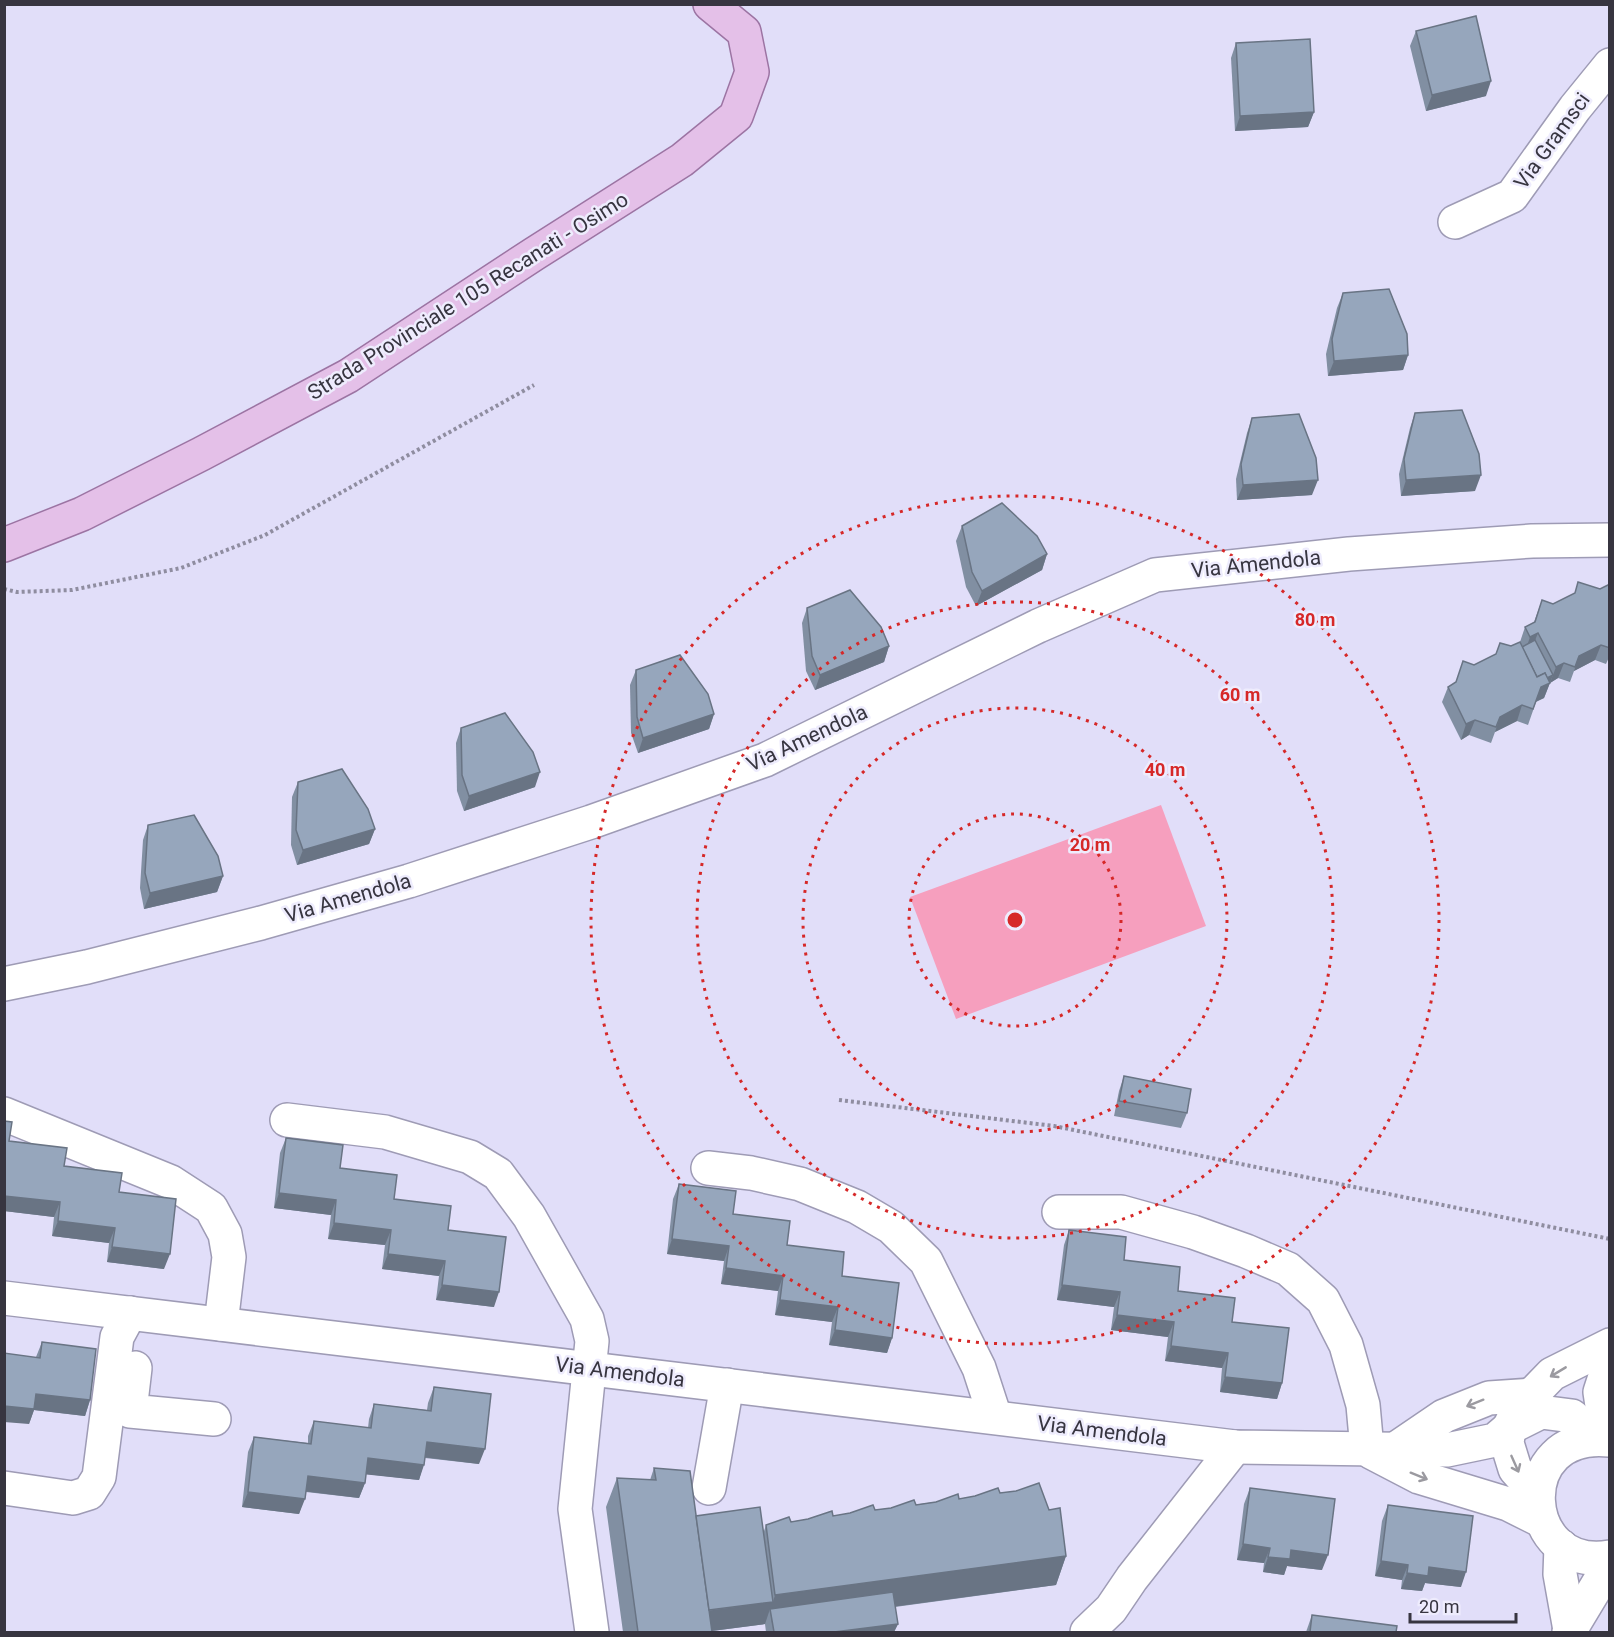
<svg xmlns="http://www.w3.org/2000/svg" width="1614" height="1637" font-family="Roboto,sans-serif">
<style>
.green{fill:#f69fbe}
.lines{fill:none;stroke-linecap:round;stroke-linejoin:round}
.minor-casing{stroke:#9e9bb5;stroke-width:36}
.major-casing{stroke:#9c74a3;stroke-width:36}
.path{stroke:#8f8da0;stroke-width:4;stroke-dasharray:3 3;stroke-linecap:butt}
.minor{stroke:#fff;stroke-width:33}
.major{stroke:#e4c0e8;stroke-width:33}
.wall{fill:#818fa2}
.shaded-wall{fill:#697484}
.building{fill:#96a6bc;stroke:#697484;stroke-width:1.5}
.oneway{stroke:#9b9aa0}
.ring{fill:none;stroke:#d62828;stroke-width:3;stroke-dasharray:3 6}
.labels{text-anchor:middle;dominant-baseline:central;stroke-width:5;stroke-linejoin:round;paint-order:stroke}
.street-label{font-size:21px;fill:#373540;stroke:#eeecfd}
.centre{fill:#d62828;stroke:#eeecfd;stroke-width:3}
.ring-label{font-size:18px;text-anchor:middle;font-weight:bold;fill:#d62828;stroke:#eeecfd;stroke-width:5;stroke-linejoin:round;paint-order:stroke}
</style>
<rect width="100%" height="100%" fill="#e1def9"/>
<path class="green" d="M1161,805L1206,926L956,1019L910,897Z"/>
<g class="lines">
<defs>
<g id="minor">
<path d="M1455,222L1512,196L1575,108L1610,65"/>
<path d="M4,984L87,967L261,923L409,881L591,822L765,760L1038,626L1155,575L1349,554L1532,541L1610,540"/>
<path d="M4,1114L171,1182L211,1208L225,1234L229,1257L221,1324"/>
<path d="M287,1120L385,1132L470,1157L498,1174L529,1216L587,1319L592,1341L575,1509L592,1632"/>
<path d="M708,1168L751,1173L800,1184L857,1207L891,1227L926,1261L979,1368L995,1417"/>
<path d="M1059,1212H1121L1193,1232L1246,1251L1288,1269L1323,1300L1346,1345L1363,1405L1367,1449"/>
<path d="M4,1298L1235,1447L1447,1450L1495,1440L1509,1428L1541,1412L1572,1416L1594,1438"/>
<path d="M1610,1361L1600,1392L1604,1419L1610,1430"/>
<path d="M135,1368L130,1411L214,1419"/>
<path d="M1610,1440C1509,1429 1520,1573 1610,1557"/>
<path d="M1394,1450L1444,1416L1489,1398L1532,1395"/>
<path d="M1371,1452L1419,1477L1508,1504L1542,1521"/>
<path d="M4,1488L73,1498L89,1493L99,1477L117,1337L130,1313"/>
<path d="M709,1488L727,1385"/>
<path d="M1537,1494L1515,1469L1507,1443L1509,1428L1518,1409L1552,1374L1610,1345"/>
<path d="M1561,1546L1560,1574L1570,1630"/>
<path d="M1087,1632L1111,1609L1132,1578L1235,1447"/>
<path d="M1569,1632L1610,1564"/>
</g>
<path id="major" d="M4,545L82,514L201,454L348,376L534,254L682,160L736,116L752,72L744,32L710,4"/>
</defs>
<use href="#minor" class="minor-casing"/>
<use href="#major" class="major-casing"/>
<g class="path">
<path d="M4,589L17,592L72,590L181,568L265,535L534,385"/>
<path d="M839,1100L1054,1126L1610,1239"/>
</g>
<use href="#minor" class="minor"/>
<use href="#major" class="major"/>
</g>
<g class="wall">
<path d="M1416,31L1486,96L1426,111L1410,46Z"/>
<path d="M1236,43L1314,112L1308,127L1235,131L1231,58Z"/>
<path d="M1343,293L1408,355L1403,370L1328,376L1326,354L1337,308Z"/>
<path d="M1415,413L1475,491L1401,496L1399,474L1410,428Z"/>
<path d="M1252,418L1312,495L1237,500L1236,479L1247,433Z"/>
<path d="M962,526L1047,554L1042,570L976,606L966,587L956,541Z"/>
<path d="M1610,587V655L1606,664L1595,660L1574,671L1570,682L1558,678L1550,683L1544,698L1536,702L1528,725L1517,721L1495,732L1491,743L1469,735L1461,740L1442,702L1448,687L1455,683L1474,665L1520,642L1525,627L1534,622L1542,600L1553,604L1600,589Z"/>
<path d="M807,608L889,646L884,662L815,690L806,671L802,623Z"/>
<path d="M636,670L714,714L709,729L638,753L631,733L630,685Z"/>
<path d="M461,728L535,787L464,811L457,791L456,743Z"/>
<path d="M298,782L375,829L369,844L297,865L291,845L292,797Z"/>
<path d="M148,825L223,876L217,892L144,909L140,888L143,840Z"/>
<path d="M1124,1076L1187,1113L1181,1128L1114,1116L1119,1091Z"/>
<path d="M4,1121L9,1141L119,1192L164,1269L107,1262L109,1243L52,1236L54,1217L4,1211Z"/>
<path d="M286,1138L448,1230L494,1307L436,1300L439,1276L382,1269L385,1245L328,1239L331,1215L274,1208L280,1153Z"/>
<path d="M679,1184L842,1276L892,1338L887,1353L829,1345L832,1322L775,1315L778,1291L721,1284L724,1261L667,1254L673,1199Z"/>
<path d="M1069,1230L1232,1322L1282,1383L1277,1399L1220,1392L1222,1368L1165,1361L1168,1337L1111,1330L1114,1307L1057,1300L1064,1245Z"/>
<path d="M42,1342L90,1400L85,1416L34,1410L29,1424L36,1357Z"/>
<path d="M434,1387L479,1464L425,1458L419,1480L366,1474L365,1483L359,1498L306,1492L299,1514L242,1507L248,1452L254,1437L308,1443V1436L314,1421L368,1428L369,1419L374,1404L427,1410L428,1403Z"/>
<path d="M654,1468L696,1516L764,1531L766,1525L1000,1493L1066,1556L1056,1585L895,1607L898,1624L894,1632H766L765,1624L712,1631V1632H623L606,1507L617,1478L650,1480Z"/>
<path d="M1250,1488L1322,1570L1287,1566L1284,1575L1263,1572L1264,1563L1237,1560L1244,1504Z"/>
<path d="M1388,1505L1461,1587L1425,1583L1422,1591L1401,1589L1402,1580L1375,1576L1382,1521Z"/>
<path d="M1312,1615L1396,1632H1306Z"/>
</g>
<g class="shaded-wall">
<path d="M1491,81L1486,96L1426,111L1432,95Z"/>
<path d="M1314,112L1308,127L1235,131L1240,116Z"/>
<path d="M1408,355L1403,370L1328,376L1334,361Z"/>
<path d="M1481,475L1475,491L1401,496L1406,480Z"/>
<path d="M1318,480L1312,495L1237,500L1243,485Z"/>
<path d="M1047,554L1042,570L976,606L982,591Z"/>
<path d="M1538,633L1532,648L1525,652L1530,637Z"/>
<path d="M1601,645L1595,660L1574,671L1579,656Z"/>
<path d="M889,646L884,662L815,690L820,675Z"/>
<path d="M1564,663L1558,678L1550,683L1556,667Z"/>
<path d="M1553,675L1544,698L1535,702L1534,684Z"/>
<path d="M1522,705L1517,721L1495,732L1500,717Z"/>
<path d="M714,714L709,729L638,753L643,738Z"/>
<path d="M1475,720L1469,735L1461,740L1466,724Z"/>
<path d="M540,772L535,787L464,811L469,796Z"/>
<path d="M375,829L369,844L297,865L303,850Z"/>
<path d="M223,876L217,892L144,909L150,893Z"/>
<path d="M279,1193L336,1200L331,1215L274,1208Z"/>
<path d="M4,1196L60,1202L54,1217L4,1211Z"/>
<path d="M58,1221L115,1228L109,1243L52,1236Z"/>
<path d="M334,1223L391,1230L385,1245L328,1239Z"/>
<path d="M672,1239L729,1246L724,1261L667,1254Z"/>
<path d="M112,1247L170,1254L164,1269L107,1262Z"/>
<path d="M388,1254L445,1261L439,1276L382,1269Z"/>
<path d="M726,1268L783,1276L778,1291L721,1284Z"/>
<path d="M442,1285L499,1292L494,1307L436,1300Z"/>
<path d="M1062,1285L1120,1292L1114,1307L1057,1300Z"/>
<path d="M780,1300L838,1307L832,1322L775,1315Z"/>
<path d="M1117,1315L1174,1322L1168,1337L1111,1330Z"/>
<path d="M835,1330L892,1338L887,1353L829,1345Z"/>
<path d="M1171,1346L1228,1353L1222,1368L1165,1361Z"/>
<path d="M1225,1377L1282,1383L1277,1399L1220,1392Z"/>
<path d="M36,1394L90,1400L85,1416L34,1410L29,1424L4,1422V1406Z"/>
<path d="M427,1442L485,1449L479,1464L422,1457Z"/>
<path d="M368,1458L424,1465L419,1480L362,1474Z"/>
<path d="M308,1476L365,1483L359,1498L302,1491Z"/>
<path d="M248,1492L305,1499L299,1514L242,1507Z"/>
<path d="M1243,1544L1270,1548L1264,1563L1237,1560Z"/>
<path d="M1291,1550L1328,1555L1322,1570L1287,1566L1284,1575L1263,1572L1268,1557Z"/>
<path d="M1066,1556L1056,1585L772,1623L770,1609L765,1624L704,1632L706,1611L773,1602L775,1595Z"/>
<path d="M1381,1561L1408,1565L1402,1580L1375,1576Z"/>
<path d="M1429,1567L1466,1572L1461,1587L1425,1583L1422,1591L1401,1589L1407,1573Z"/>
<path d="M898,1624L894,1632H834Z"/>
</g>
<g class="building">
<path d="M1476,16L1491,81L1432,95L1416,31Z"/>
<path d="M1310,39L1314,112L1240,116L1236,43Z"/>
<path d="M1389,289L1407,334L1408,355L1334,361L1332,339L1343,293Z"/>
<path d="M1462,410L1479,454L1481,475L1406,480L1404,459L1415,413Z"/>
<path d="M1299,414L1316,458L1318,480L1243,485L1241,464L1252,418Z"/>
<path d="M1002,503L1037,536L1047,554L982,591L972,572L962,526Z"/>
<path d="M1578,582L1600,589L1608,585L1610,587V648L1601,645L1579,656L1575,667L1564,663L1556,667L1538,633L1530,637L1525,627L1535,622L1542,600L1553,604L1575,593Z"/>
<path d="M850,590L881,627L889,646L820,675L812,656L807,608Z"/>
<path d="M1535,640L1553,675L1547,678L1545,673L1537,677L1522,647Z"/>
<path d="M1520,642L1537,677L1545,673L1550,683L1541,687L1533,709L1522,705L1500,717L1496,727L1475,720L1466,724L1448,687L1456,682L1463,661L1474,665L1496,654L1500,643L1511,646Z"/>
<path d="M680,655L708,694L714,714L643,738L637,717L636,670Z"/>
<path d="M505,713L533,752L540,772L469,796L462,775L461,728Z"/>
<path d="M342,769L368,809L375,829L303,850L296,830L298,782Z"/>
<path d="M194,815L218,856L223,876L150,893L145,873L148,825Z"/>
<path d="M1124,1076L1191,1089L1187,1113L1119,1101Z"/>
<path d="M4,1121L12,1122L9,1141L67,1148L64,1166L122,1173L119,1192L176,1199L170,1254L112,1247L115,1228L58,1221L60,1202L4,1196Z"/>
<path d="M286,1138L343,1145L340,1168L397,1175L394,1199L451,1206L448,1230L506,1237L499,1292L442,1285L445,1261L388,1254L391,1230L334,1223L336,1200L279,1193Z"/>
<path d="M679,1184L736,1191L733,1214L790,1221L787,1245L844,1252L842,1276L899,1283L892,1338L835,1330L838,1307L780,1300L783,1276L726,1268L729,1246L672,1239Z"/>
<path d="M1069,1230L1126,1237L1124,1260L1180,1267L1178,1291L1235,1298L1232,1322L1289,1328L1282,1383L1225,1377L1228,1353L1171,1346L1174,1322L1117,1315L1120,1292L1062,1285Z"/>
<path d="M42,1342L96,1349L90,1400L36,1394L34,1409L4,1406V1353L40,1358Z"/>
<path d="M434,1387L491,1394L485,1449L427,1442L424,1465L368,1458L365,1483L308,1476L305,1499L248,1492L254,1437L311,1444L314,1421L371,1428L374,1404L431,1411Z"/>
<path d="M654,1468L690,1471L712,1632H638L617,1478L656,1480Z"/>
<path d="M1039,1483L1049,1510L1060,1508L1066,1556L775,1595L766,1525L789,1517L791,1522L808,1519L832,1511L833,1516L850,1513L873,1505L875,1510L891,1508L914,1500L916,1505L936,1502L958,1494L959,1499L975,1496L998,1488L1000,1493L1016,1491Z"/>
<path d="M1250,1488L1335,1499L1328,1555L1291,1550L1290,1559L1268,1557L1270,1548L1243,1544Z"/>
<path d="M1388,1505L1473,1516L1466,1572L1429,1567L1428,1576L1407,1573L1408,1565L1381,1561Z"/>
<path d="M760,1507L773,1602L709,1610L696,1516Z"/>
<path d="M893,1592L898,1624L834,1632H774L770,1609Z"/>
<path d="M1312,1615L1397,1626L1396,1632H1310Z"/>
</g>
<defs><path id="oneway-shaft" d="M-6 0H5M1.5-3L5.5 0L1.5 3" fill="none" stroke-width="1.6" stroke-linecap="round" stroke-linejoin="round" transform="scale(1.5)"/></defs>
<g class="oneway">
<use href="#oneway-shaft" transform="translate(1558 1372) rotate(149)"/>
<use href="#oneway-shaft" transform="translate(1475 1403) rotate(158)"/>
<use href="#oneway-shaft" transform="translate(1515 1464) rotate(66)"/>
<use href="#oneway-shaft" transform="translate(1419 1476) rotate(22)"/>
</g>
<g class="ring">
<circle cx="1015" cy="920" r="106"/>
<circle cx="1015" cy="920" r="212"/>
<circle cx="1015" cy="920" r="318"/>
<circle cx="1015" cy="920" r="424"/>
</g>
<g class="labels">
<g class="street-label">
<text transform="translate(1552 141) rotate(-54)">Via Gramsci</text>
<text transform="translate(468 296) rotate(-32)">Strada Provinciale 105 Recanati - Osimo</text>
<text transform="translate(1256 564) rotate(-6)">Via Amendola</text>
<text transform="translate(807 738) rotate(-25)">Via Amendola</text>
<text transform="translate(348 898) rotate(-16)">Via Amendola</text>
<text transform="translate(620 1372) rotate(7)">Via Amendola</text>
<text transform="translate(1102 1431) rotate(7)">Via Amendola</text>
</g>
</g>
<circle cx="1015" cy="920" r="9" class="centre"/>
<g class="ring-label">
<text x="1315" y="626">80 m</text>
<text x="1240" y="701">60 m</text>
<text x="1165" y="776">40 m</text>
<text x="1090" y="851">20 m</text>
</g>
<rect width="1614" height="1637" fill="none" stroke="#373540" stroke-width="12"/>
<path d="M1410 1613v9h106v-9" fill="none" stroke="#373540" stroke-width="3"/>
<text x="1419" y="1613" font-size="18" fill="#373540" stroke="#eeecfd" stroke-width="4.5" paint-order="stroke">20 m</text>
</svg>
